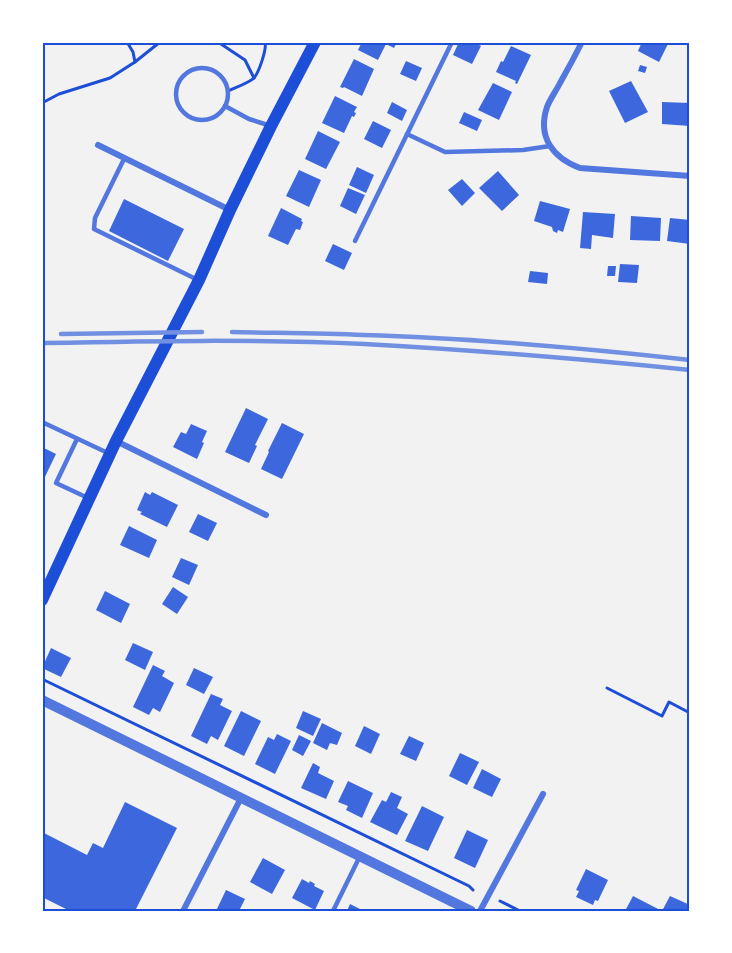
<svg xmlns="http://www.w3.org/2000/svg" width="732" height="953" font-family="Ubuntu,sans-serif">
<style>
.building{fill:#3d67dc}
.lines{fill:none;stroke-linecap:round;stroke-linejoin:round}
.path{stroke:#1d4ed8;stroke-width:3}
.service{stroke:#5277de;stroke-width:4.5}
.minor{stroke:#5277de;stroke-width:6}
.tertiary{stroke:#5277de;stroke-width:10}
.secondary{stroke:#1d4ed8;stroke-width:12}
.rail{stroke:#7290e2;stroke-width:4.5}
.neatline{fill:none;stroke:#1d4ed8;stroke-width:2}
</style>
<rect width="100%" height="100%" fill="#f2f2f2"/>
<g class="building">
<path d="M362,42H397L394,48L386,44L378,60L358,50Z"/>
<path d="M459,42H473L481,46L472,64L453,55Z"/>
<path d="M642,42H669L659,62L638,51Z"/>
<path d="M511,46L531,55L517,84L515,83L516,81L496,72L501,61L503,62Z"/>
<path d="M354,59L374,69L362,96L344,87L343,88L340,87Z"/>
<path d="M406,61L422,68L416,81L400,74Z"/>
<path d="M640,65L647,67L645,73L638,71Z"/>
<path d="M631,81L648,112L625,123L609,91Z"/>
<path d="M493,83L512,92L499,120L478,110Z"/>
<path d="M335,96L357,107L354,112L356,113L354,117L352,116L344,133L322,123Z"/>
<path d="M392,102L407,110L402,121L387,113Z"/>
<path d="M662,102L690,103V126L662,124Z"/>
<path d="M464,112L482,120L477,131L459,123Z"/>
<path d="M373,121L391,130L382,148L364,139Z"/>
<path d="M318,131L340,142L326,169L305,159Z"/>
<path d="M357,167L374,175L366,193L349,185Z"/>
<path d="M299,170L321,180L309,207L286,196Z"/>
<path d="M498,171L519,195L502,211L479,188Z"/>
<path d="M462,179L475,193L462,206L448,190Z"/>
<path d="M348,188L365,195L356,214L340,206Z"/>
<path d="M124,199L184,229L168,261L109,231Z"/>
<path d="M540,201L570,209L563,232L558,230L557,233L553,231L552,227L534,221Z"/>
<path d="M281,208L302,219L301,221L303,222L300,230L296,229L288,245L268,236Z"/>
<path d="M583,212L615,214L613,238L592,235L591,249L580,248Z"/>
<path d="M631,216L661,218L660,241L630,240Z"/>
<path d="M670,218L690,220V244L667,241Z"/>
<path d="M333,244L352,253L344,270L325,261Z"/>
<path d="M620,264L639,265L637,283L618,282Z"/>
<path d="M608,266H616L615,276H607Z"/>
<path d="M530,271L548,273L547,284L528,282Z"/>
<path d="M246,408L268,419L255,445L257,446L249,463L225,452Z"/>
<path d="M282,423L304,434L282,479L261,469L269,452L268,451Z"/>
<path d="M191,424L207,431L202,442L204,443L197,459L173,447L181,432L186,434Z"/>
<path d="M42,447L56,454L42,483Z"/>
<path d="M145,492L150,495L152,492L178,505L167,527L140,514L142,512L137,510Z"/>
<path d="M198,514L217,523L208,541L189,532Z"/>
<path d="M129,526L157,540L149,558L120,545Z"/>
<path d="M181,558L198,565L189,585L172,577Z"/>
<path d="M173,587L188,597L177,614L162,604Z"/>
<path d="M105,591L130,604L121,623L96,610Z"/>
<path d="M133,643L153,652L145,670L125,660Z"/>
<path d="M51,648L71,658L61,677L42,668Z"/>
<path d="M153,665L165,671L162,676L174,683L160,712L153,708L149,715L133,707Z"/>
<path d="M194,668L213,677L204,694L186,685Z"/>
<path d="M211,694L223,699L220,705L232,711L218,740L211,736L207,744L191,736Z"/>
<path d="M241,711L261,721L244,756L224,746Z"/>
<path d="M303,711L321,719L313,736L296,728Z"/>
<path d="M322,723L342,733L337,745L330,743L327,750L313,743Z"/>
<path d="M364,726L380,734L371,754L355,746Z"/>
<path d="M277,734L291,741L275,774L255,764L268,737L274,740Z"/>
<path d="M299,735L311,741L303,756L292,750Z"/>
<path d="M409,736L424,743L416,761L400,754Z"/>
<path d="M460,753L479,762L467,785L449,776Z"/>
<path d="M313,763L320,767L318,773L334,781L326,799L301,788Z"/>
<path d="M482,769L501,779L492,797L473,788Z"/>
<path d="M348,781L373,793L362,818L346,810L348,806L338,802Z"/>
<path d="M391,792L402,797L397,808L408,814L397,835L370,822L382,800L386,802Z"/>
<path d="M125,802L177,828L135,911H70L42,897V832L87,855L93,843L103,848Z"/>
<path d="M422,806L444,817L428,851L405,841Z"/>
<path d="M467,830L488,840L475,868L454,858Z"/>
<path d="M263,858L285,870L272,894L250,882Z"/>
<path d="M586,869L608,880L598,901L595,900L593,905L576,897L579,891L576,890Z"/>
<path d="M302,879L309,883L310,881L315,884L314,886L324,891L315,910L292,898Z"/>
<path d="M226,890L245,899L239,911H216Z"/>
<path d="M633,896L662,911L670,896L690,905V909L689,911H625Z"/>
<path d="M350,904L364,911H347Z"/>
</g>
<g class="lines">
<g class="path">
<path d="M127,42L133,52L135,62"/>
<path d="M182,42L183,43L194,42"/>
<path d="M218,42L245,60L254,78"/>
<path d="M228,91C234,88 249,83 254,78C259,72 267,49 265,42"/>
<path d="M42,103L59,94L110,78L135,62L160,42"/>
<path d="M42,679L469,886L473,890"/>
<path d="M607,688L662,716L669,702L690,713"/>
<path d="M500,901L520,911"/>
</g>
<g class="service">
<circle cx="202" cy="94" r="26"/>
<path d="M225,106L249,119L271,126"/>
<path d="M407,134L445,152L523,150L550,146"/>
<path d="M124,159L95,218L94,229L198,280"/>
<path d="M355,241L452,42"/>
<path d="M42,422L110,454"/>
<path d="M77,439L56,483L88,498"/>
<path d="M333,911L360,856"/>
</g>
<g class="minor">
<path d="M582,42C575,56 568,69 560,83C556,91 550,99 547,107C537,137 553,158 580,168L690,176"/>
<path d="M98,145L230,210"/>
<path d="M116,441L266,515"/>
<path d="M183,911L241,798"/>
<path d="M480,911L543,794"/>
</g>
<path class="tertiary" d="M42,700L471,911"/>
<path class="secondary" d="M42,600L116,441L199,280L230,210L271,126L315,42"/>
<g class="rail">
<path d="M232,332C276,333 320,333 364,335C473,338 582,348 690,360"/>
<path d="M61,334L202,332"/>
<path d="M42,343C149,341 257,339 364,344C473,350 582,359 690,370"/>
</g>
</g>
<rect width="732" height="953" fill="none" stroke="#ffffff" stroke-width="87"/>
<rect x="44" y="44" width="644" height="866" class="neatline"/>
</svg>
